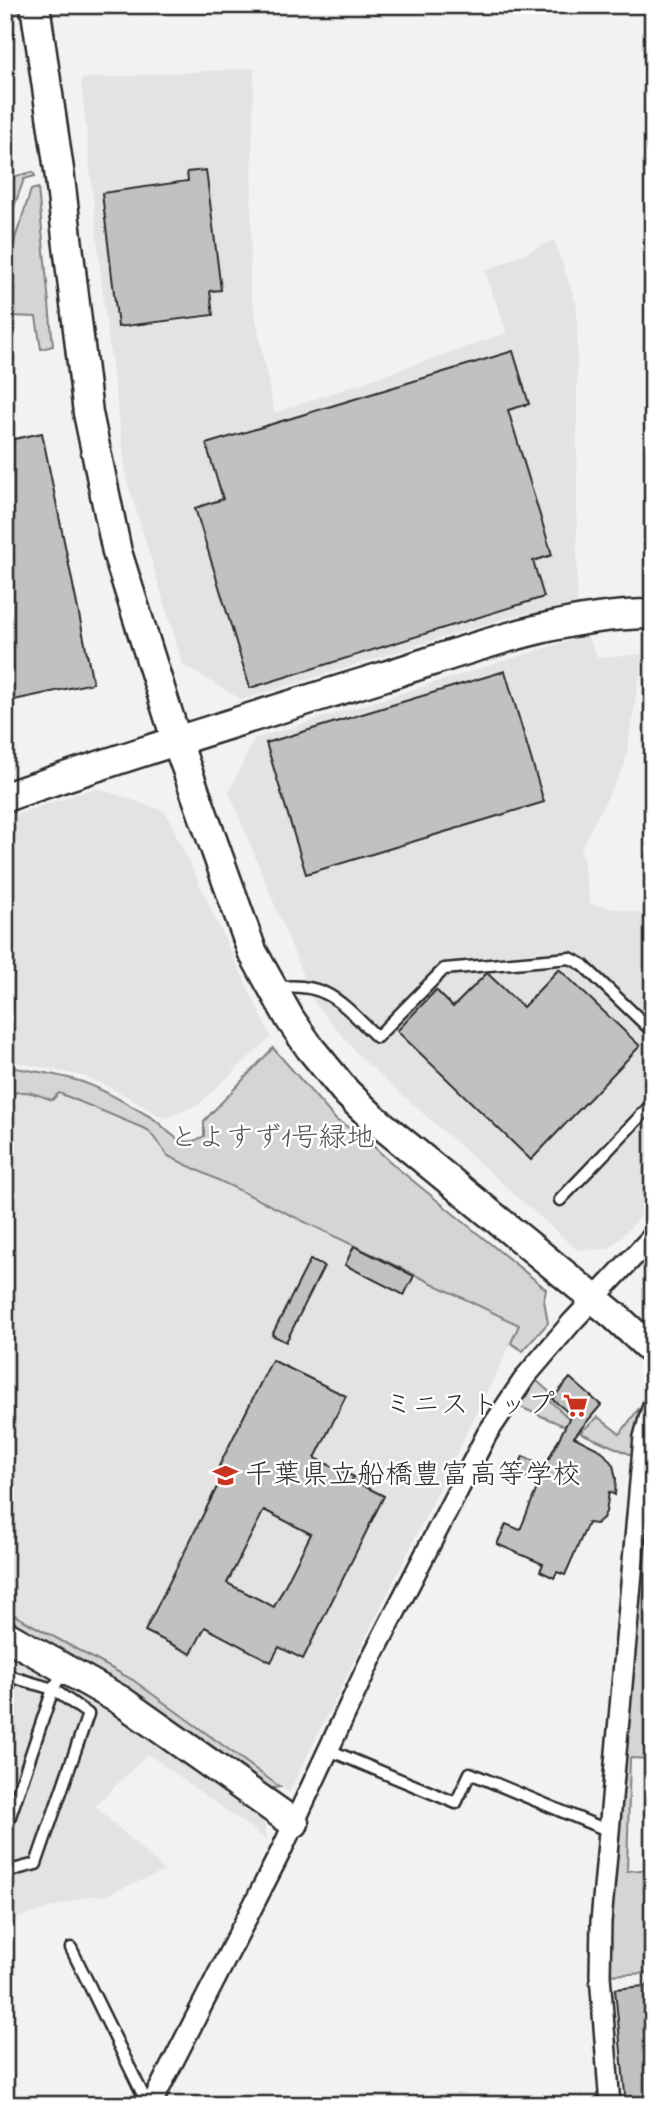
<svg xmlns="http://www.w3.org/2000/svg" width="658" height="2110" font-family="'Indie Flower','Klee One',sans-serif">
<style>
.built{fill:#e3e3e3}
.green{fill:#d5d5d5;stroke:#808080;stroke-width:2}
.building{fill:#c1c1c1;stroke:#2b2b2b;stroke-width:2;fill-rule:evenodd}
.lines{fill:none;stroke-linecap:round;stroke-linejoin:round}
.lane-casing{stroke:#2b2b2b;stroke-width:15}
.street-casing{stroke:#2b2b2b;stroke-width:24}
.secondary-casing{stroke:#2b2b2b;stroke-width:33}
.lane{stroke:#fff;stroke-width:10}
.street{stroke:#fff;stroke-width:19}
.secondary{stroke:#fff;stroke-width:28}
.labels{text-anchor:middle;dominant-baseline:central;stroke-width:5;stroke-linejoin:round;paint-order:stroke}
.park-label{font-size:28px;fill:#565656;stroke:#fff}
.poi-label{font-size:28px;fill:#2b2b2b;stroke:#fff;text-anchor:end}
</style>
<rect width="100%" height="100%" fill="#f2f2f2"/>
<filter id="ink" filterUnits="userSpaceOnUse"><feTurbulence type="fractalNoise" baseFrequency=".0143" numOctaves="2"/><feDisplacementMap in="SourceGraphic" scale="14" xChannelSelector="R" yChannelSelector="G"/><feConvolveMatrix kernelMatrix="1 2 1 2 8 2 1 2 1" color-interpolation-filters="sRGB"/></filter>
<g filter="url(#ink)">
<g class="built">
<path d="M254,68L250,288L274,413L507,333L485,271L554,240L577,306V604L506,618L242,700L183,665L127,480L104,305L81,79Z"/>
<path d="M587,635L598,658L643,654L625,764L581,848L590,904L640,913L653,928V1205L609,1249L577,1250L361,1058L314,1002L229,792L254,739Z"/>
<path d="M96,788L165,811L271,1037L199,1104L164,1119L125,1095L87,1077L5,1060V818Z"/>
<path d="M29,1091L52,1100L59,1093L148,1130L169,1156L520,1325L289,1793L133,1680L5,1610V1096L14,1092Z"/>
<path d="M5,1645L73,1680L263,1815L267,1840L148,1754L95,1806L165,1871L103,1896H88L5,1922Z"/>
</g>
<g class="green">
<path d="M33,172L35,176L24,179L5,232V198L12,177Z"/>
<path d="M38,188L53,346L41,349L36,317L11,316L5,328V269L31,190Z"/>
<path d="M273,1048L336,1120L360,1134L396,1167L546,1289L544,1300L548,1323L523,1351L511,1343L519,1325L168,1156L148,1130L59,1093L52,1100C34,1093 23,1088 5,1096V1066C31,1071 60,1074 85,1083C107,1091 129,1105 149,1116C169,1127 177,1153 204,1136V1121Z"/>
<path d="M537,1381L553,1395L549,1400L582,1431L598,1417L620,1434L639,1408L632,1455L518,1406Z"/>
<path d="M653,1436V1759L630,1758L627,1871L653,1869V1973L605,1975Z"/>
<path d="M5,1610L133,1680L280,1787L266,1789L5,1625Z"/>
</g>
<g class="building">
<path d="M206,170L221,290L210,291L213,315L118,327L102,193L188,181L187,172Z"/>
<path d="M513,351L529,404L508,410L552,555L533,561L544,597L250,688L195,508L223,499L206,444Z"/>
<path d="M42,433L93,683L5,702V441Z"/>
<path d="M505,671L544,802L306,874L266,743Z"/>
<path d="M559,969L640,1046L531,1160L397,1031L436,990L453,1007L487,973L523,1007Z"/>
<path d="M354,1246L414,1276L404,1295L345,1265Z"/>
<path d="M310,1260L324,1266L286,1342L272,1335Z"/>
<path d="M272,1360L346,1396L315,1458L354,1477L352,1480L384,1496L303,1659L279,1647L271,1662L205,1627L191,1654L145,1631L226,1469L219,1466ZM264,1510L311,1534L274,1607L227,1583Z"/>
<path d="M570,1378L601,1405L574,1437L602,1451L613,1465L616,1479L615,1495L609,1492L606,1512L603,1518L596,1524L588,1523L565,1575L557,1572L554,1578L540,1571L543,1564L497,1544L506,1524L520,1530L539,1483L516,1473L523,1456L545,1466L571,1415L552,1399Z"/>
<path d="M653,1985V2105H626L615,1989Z"/>
</g>
<g class="lines">
<defs>
<g id="lane">
<path d="M274,988C327,980 342,1004 377,1037L444,969L570,958L583,965L653,1032"/>
<path d="M560,1200L653,1103"/>
<path d="M5,1675L12,1677L5,1697"/>
<path d="M329,1750L456,1803L470,1773L609,1831"/>
<path d="M5,1831L53,1689L64,1671"/>
<path d="M5,1872L36,1864L88,1714L53,1689L12,1677"/>
<path d="M71,1948L148,2105"/>
</g>
<g id="street">
<path d="M151,2105L281,1851L370,1661L487,1434L526,1376L572,1322L653,1236"/>
<path d="M610,2105L600,1975L601,1922L644,1437L653,1405"/>
</g>
<g id="secondary">
<path d="M35,5L59,170L88,413L117,552L176,739L252,951L290,1019L310,1048L346,1092L372,1117L615,1316L653,1351"/>
<path d="M5,797C131,754 258,715 385,676C471,649 561,614 653,614"/>
<path d="M5,1635L120,1700L294,1823"/>
</g>
</defs>
<use href="#lane" class="lane-casing"/>
<use href="#street" class="street-casing"/>
<use href="#secondary" class="secondary-casing"/>
<use href="#lane" class="lane"/>
<use href="#street" class="street"/>
<use href="#secondary" class="secondary"/>
</g>
</g>
<defs>
<symbol id="supermarket-bare" viewBox="-9 -9 18 18"><path d="M-6-5.5h2.5l.6 2H6L4.5 2H-2.5L-4.4-4H-6ZM-1.5 3.2a1.3 1.3 0 1 0 .1 0ZM3 3.2a1.3 1.3 0 1 0 .1 0Z" fill="#c8321e" stroke="#fff" stroke-width="2.5" paint-order="stroke"/></symbol>
<symbol id="school-bare" viewBox="-9 -9 18 18"><path d="M0-5L7-2L0 1L-7-2ZM-4 1L0 2.5L4 1V4Q0 6-4 4Z" fill="#c8321e" stroke="#fff" stroke-width="2.5" paint-order="stroke"/></symbol>
</defs>
<g fill-rule="evenodd">
<use href="#supermarket-bare" x="558" y="1388" width="35" height="35"/>
<use href="#school-bare" x="208" y="1458" width="35" height="35"/>
</g>
<g class="labels">
<g class="park-label">
<text x="272" y="1139">とよすず1号緑地</text>
</g>
<g class="poi-label">
<text x="555" y="1406">ミニストップ</text>
<text x="245" y="1476" text-anchor="start">千葉県立船橋豊富高等学校</text>
</g>
</g>
<rect width="658" height="2110" fill="none" stroke="#fff" stroke-width="28"/>
<rect x="14" y="14" width="630" height="2082" fill="none" stroke="#2b2b2b" stroke-width="2.5" filter="url(#ink)"/>
</svg>
